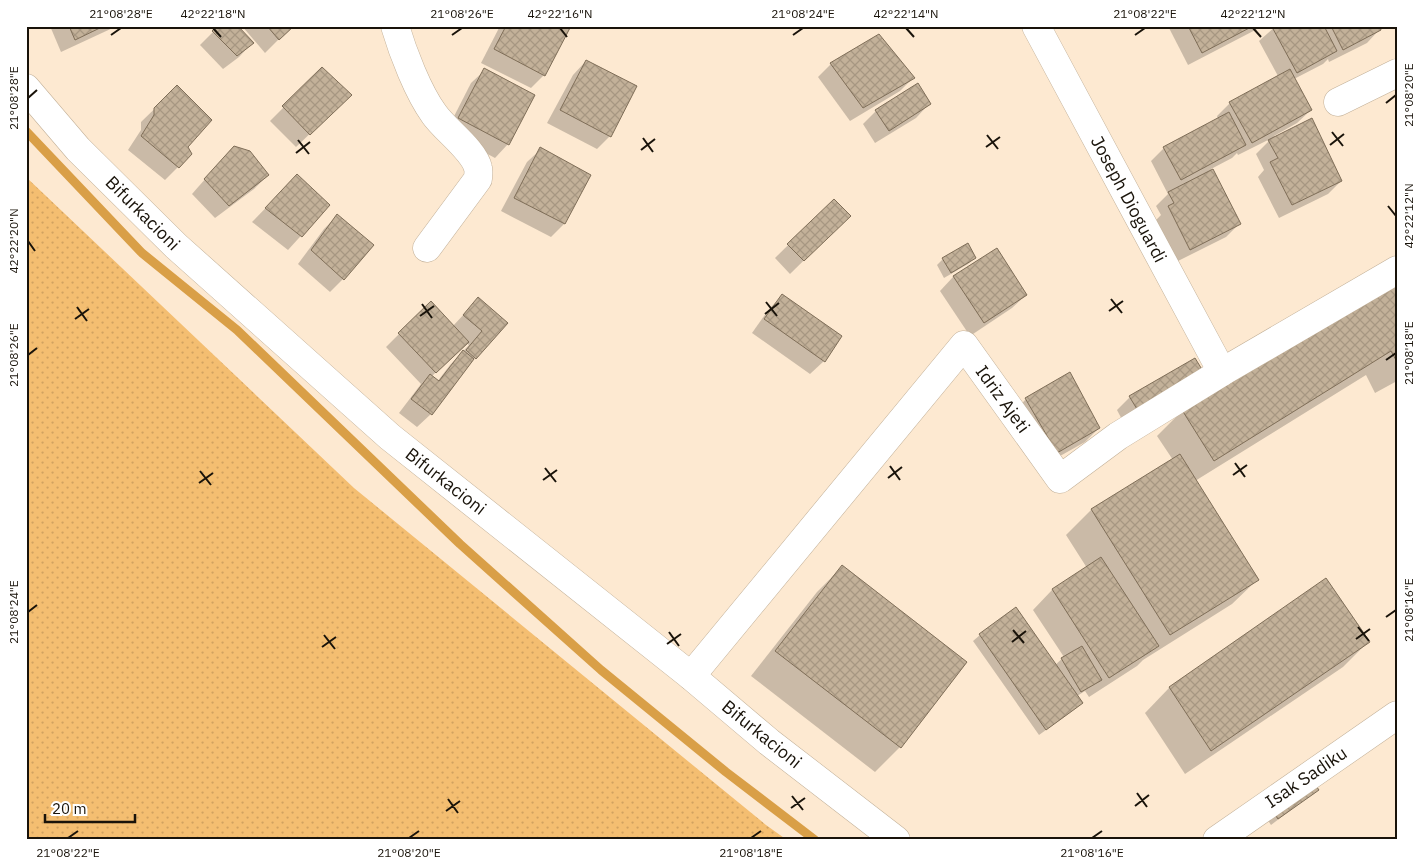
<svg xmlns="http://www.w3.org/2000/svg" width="1423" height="866" font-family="'IBM Plex Sans',sans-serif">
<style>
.grass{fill:url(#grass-dots)}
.shadow{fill:#0003;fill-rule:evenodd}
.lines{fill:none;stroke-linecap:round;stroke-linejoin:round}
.stream{stroke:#d99f47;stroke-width:9}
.building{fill:url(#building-cross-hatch);stroke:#7f6e58}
.street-casing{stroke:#c2b098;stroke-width:29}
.street{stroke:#fff;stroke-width:28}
.ticks{fill:none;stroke:#19130a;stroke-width:2}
.labels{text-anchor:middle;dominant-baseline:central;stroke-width:4;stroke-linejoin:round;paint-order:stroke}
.street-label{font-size:18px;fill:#19130a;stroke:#fff}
.neatline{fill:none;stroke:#19130a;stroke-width:2}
.ticks-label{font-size:12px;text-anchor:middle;fill:#19130a}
</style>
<defs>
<pattern id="grass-dots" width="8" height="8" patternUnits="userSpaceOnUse" patternTransform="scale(1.25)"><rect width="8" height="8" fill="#f4be71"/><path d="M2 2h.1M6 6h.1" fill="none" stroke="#d1a260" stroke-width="1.8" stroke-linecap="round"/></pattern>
<pattern id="building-cross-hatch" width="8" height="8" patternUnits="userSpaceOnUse" patternTransform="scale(1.25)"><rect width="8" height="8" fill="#c3b199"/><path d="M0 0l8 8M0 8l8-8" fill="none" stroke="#a79782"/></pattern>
</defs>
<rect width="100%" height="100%" fill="#fde9d1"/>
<path class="grass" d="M26,177L354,488L766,825L787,840H26Z"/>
<g class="shadow">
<path d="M50,26H117L61,52Z"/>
<path d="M242,26H292L265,53Z"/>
<path d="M500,26H569L544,75L531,88L481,63Z"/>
<path d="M1168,26H1263L1188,65Z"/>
<path d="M1276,26H1379L1380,29L1367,43L1329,62L1328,59L1323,64L1294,79L1311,110L1297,123L1274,136L1341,181L1328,194L1279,218L1258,177L1264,170L1256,154L1272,138L1238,155L1237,153L1232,158L1211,169L1239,224L1226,237L1176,262L1155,221L1161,215L1156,206L1168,194L1151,161L1164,148L1218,119L1217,116L1230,103L1278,76L1259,41Z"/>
<path d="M213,32L252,43L239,57L223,69L200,45Z"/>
<path d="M586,61L610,136L597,149L547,123L573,75Z"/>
<path d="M831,64L913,78L900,91L850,121L818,77Z"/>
<path d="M322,69L337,108L296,147L270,121Z"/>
<path d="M485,70L508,144L495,158L446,132L471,83Z"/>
<path d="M177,87L186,147L191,154L165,180L128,150L141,130V122Z"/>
<path d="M929,104L916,118L875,143L863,124L876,111Z"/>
<path d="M541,149L590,175L564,224L551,237L501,211L527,162Z"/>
<path d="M221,161L268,175L254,189L215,218L192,194Z"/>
<path d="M284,189L329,205L288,250L252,222Z"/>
<path d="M834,200L849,216L790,274L775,258Z"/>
<path d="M337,216L343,279L330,292L298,264L324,229Z"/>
<path d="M996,250L1026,295L1012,308L970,336L940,291L953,277Z"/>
<path d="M975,258L968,264L944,278L937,265L943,259Z"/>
<path d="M1397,286V381L1375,393L1366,375L1195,481L1257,580L1232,604L1143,660L1137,666L1089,697L1085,691L1077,696L1082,703L1075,709L1039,735L973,641L980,635L1016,609L1055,665L1064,657L1033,610L1052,590L1087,568L1066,535L1091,510L1173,460L1157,436L1182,411Z"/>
<path d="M782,296L824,361L810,374L752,333L769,309Z"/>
<path d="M478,299L506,323L466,368L431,414L417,427L399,413L421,384L386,347L399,334L453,326ZM466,343L469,345L450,365L437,382L431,377Z"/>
<path d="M1195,360L1126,427L1117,410L1130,397Z"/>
<path d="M1026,399L1099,428L1085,442L1044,465L1013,413Z"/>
<path d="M842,567L965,663L900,747L875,772L751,676L817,592Z"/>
<path d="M1326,580L1368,642L1343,667L1185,774L1145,713L1169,688Z"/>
<path d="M1317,790L1271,825L1265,816Z"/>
</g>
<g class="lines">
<path class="stream" d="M26,131L142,253L237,330L460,544L601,670L726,772L815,840"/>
</g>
<g class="building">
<path d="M69,26H104L75,40Z"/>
<path d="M217,26H238L254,43L237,56L212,31Z"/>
<path d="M267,26H294L279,40Z"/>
<path d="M506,26H571L545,76L494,49Z"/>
<path d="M1188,26H1253L1202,53Z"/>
<path d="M1273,26H1324L1337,51L1297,73L1272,27Z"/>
<path d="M1331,26H1380L1381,30L1343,50Z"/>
<path d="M879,34L915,78L863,108L830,63Z"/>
<path d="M586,60L637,86L611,137L560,110Z"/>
<path d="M322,67L352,95L310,135L282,106Z"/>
<path d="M484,68L535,95L509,145L458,118Z"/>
<path d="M1290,69L1312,110L1252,143L1229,102Z"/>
<path d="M918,83L931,104L889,131L875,110Z"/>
<path d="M177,85L212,120L188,147L192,154L179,168L141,136L154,115V108Z"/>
<path d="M1229,112L1246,145L1181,180L1163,147Z"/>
<path d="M1312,118L1342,181L1292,205L1270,162L1278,158L1268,140Z"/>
<path d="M234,146L250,151L269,175L229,206L204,179Z"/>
<path d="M540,147L591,175L565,224L514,198Z"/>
<path d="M1213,169L1241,224L1190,250L1168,206L1174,203L1168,192Z"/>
<path d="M297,174L330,205L302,237L265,208Z"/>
<path d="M834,199L851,216L804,261L787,244Z"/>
<path d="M337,214L374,245L344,280L311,250Z"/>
<path d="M968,243L976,258L951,273L942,258Z"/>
<path d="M997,248L1027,295L984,323L953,276Z"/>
<path d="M1397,285V362L1391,351L1214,461L1182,410Z"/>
<path d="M782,294L842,336L825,362L764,319Z"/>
<path d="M478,297L508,323L476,359L466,350L482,331L463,315Z"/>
<path d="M431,301L469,342L436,373L398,333Z"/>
<path d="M463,350L474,359L432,415L411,399L430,374L439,381Z"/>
<path d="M1195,358L1206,376L1140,414L1129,396Z"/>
<path d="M1070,372L1100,428L1057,453L1025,398Z"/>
<path d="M1180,454L1259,580L1170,635L1091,509Z"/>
<path d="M1101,557L1159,646L1109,678L1052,589Z"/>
<path d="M842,565L967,662L901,748L775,651Z"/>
<path d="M1326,578L1370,642L1211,751L1169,687Z"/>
<path d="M1016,607L1083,703L1046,730L979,634Z"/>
<path d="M1082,646L1102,680L1081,692L1061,658Z"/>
<path d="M1311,779L1319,790L1278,819L1271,809Z"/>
</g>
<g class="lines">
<defs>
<g id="street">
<path d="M395,26C403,53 418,92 434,114C445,130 474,150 478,168C479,171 478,176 478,179L427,248"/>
<path d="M1036,26L1222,372"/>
<path d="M26,88L78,149L176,246L390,437L691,676L769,742L896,840"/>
<path d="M1338,102L1397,73"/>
<path d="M691,676L964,345L1060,479L1118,436L1222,372L1397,270"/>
<path d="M1217,840L1397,715"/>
</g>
</defs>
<use href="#street" class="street-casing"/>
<use href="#street" class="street"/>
</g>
<path class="ticks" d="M213,28L221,37M560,28L567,37M906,28L914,37M1253,28L1261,37M111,35L121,28M452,35L462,28M793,35L803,28M1135,35L1145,28M28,98L37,90M1386,103L1396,95M1332,132L1343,146M987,135L998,149M643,138L653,152M298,140L309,154M1330,145L1344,134M986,147L1000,137M641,150L655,139M296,153L310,142M1388,206L1396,216M28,241L35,251M1111,299L1122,313M766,302L777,316M422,304L432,318M77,307L87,321M1109,311L1123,301M765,314L779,303M420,316L434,306M75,319L89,309M28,355L37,348M1386,360L1396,353M1235,463L1245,477M890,466L900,480M545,468L556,482M200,471L211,485M1233,475L1247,465M888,478L902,467M543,480L557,470M199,483L213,473M28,612L37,605M1386,617L1396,610M1358,627L1369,641M1013,630L1024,643M669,632L679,646M324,635L335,649M1356,639L1370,629M1012,642L1026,631M667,644L681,634M322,647L336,637M1137,793L1147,807M792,796L803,810M448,799L458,813M1135,806L1149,795M791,808L805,798M446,811L460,801M68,838L78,831M409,838L419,831M751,838L761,831M1092,838L1102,831"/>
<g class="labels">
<g class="street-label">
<text transform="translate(1129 199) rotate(62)">Joseph Dioguardi</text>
<text transform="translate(143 213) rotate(45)">Bifurkacioni</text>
<text transform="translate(1003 399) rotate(54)">Idriz Ajeti</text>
<text transform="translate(446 481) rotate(38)">Bifurkacioni</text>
<text transform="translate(762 734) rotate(39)">Bifurkacioni</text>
<text transform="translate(1306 777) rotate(-34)">Isak Sadiku</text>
</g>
</g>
<rect width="1423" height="866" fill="none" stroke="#ffffff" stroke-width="55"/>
<path d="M45 814v8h90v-8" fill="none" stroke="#19130a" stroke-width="2.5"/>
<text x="52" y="814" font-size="15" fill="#19130a" stroke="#ffffff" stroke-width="4" paint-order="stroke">20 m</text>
<rect x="28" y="28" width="1368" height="810" class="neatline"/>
<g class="ticks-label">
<text x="121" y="18">21°08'28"E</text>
<text x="213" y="18">42°22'18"N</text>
<text x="462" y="18">21°08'26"E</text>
<text x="560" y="18">42°22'16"N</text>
<text x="803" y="18">21°08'24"E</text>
<text x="906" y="18">42°22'14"N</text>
<text x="1145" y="18">21°08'22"E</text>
<text x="1253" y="18">42°22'12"N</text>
<text transform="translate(1409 95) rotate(-90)" y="4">21°08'20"E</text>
<text transform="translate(14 98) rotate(-90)" y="4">21°08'28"E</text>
<text transform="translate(1409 216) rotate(-90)" y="4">42°22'12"N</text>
<text transform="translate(14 241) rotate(-90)" y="4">42°22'20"N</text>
<text transform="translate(1409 353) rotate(-90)" y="4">21°08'18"E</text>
<text transform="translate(14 355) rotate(-90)" y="4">21°08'26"E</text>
<text transform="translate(1409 610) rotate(-90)" y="4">21°08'16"E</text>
<text transform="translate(14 612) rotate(-90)" y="4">21°08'24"E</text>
<text x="68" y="857">21°08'22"E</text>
<text x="409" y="857">21°08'20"E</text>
<text x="751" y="857">21°08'18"E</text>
<text x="1092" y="857">21°08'16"E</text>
</g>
</svg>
